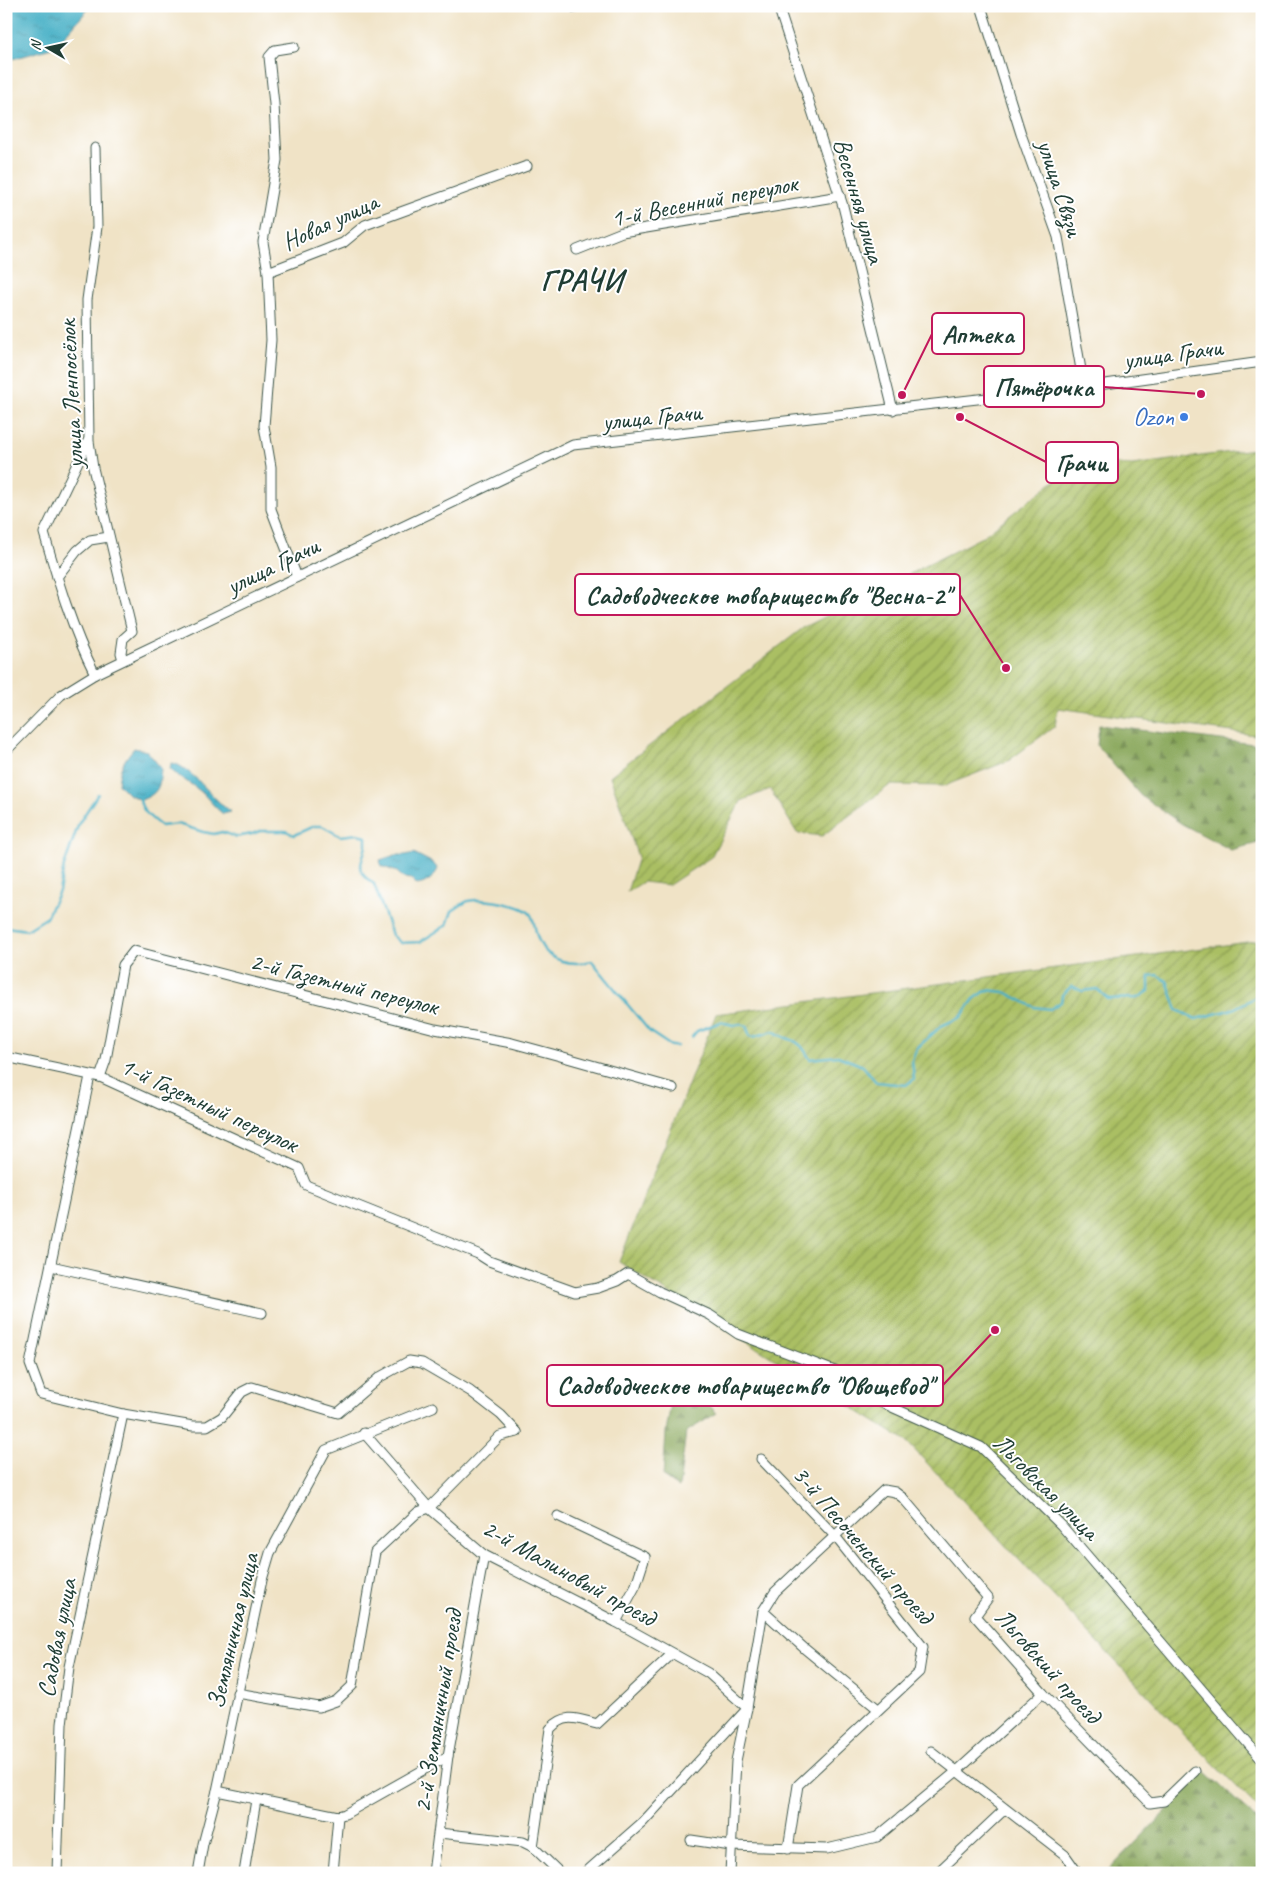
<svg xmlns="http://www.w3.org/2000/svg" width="1268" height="1879" font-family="Caveat,sans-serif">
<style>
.forest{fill:url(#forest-firs);stroke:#537246}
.garden{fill:url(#garden-furrows);stroke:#647e4c}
.water{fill:url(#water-ripples);stroke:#33767d}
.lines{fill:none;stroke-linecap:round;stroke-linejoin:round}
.stream{stroke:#47b0c6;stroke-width:2.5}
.minor-casing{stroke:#3e564a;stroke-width:11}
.minor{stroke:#fff;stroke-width:9}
.shop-dot{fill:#3f7fe0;stroke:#fff;stroke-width:2}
.labels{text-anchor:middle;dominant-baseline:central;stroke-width:4;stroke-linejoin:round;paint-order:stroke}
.street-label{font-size:25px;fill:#1f3d34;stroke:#fff}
.shop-label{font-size:25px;fill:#366cbe;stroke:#fff;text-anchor:end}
.district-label{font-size:30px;font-weight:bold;letter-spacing:1px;fill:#1f3d34;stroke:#fff}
.leader{fill:none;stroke:#c2185b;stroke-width:2}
.callout-dot{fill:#c2185b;stroke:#fff;stroke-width:2}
.callout{fill:#fff;stroke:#c2185b;stroke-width:2}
.callout-label{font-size:26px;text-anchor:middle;font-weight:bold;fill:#1f3d34}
</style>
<defs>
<pattern id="forest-firs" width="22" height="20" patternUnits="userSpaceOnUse" patternTransform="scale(1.25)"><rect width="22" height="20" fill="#87a659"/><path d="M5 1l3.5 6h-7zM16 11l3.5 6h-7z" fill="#6e884a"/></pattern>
<pattern id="garden-furrows" width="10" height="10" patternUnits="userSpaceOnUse" patternTransform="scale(1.25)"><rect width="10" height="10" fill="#aabf63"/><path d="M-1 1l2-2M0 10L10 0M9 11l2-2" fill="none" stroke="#8a9c52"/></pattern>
<pattern id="water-ripples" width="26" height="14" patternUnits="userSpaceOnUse" patternTransform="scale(1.25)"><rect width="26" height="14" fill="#47b0c6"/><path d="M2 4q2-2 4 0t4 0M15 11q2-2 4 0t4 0" fill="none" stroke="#3b90a2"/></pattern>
</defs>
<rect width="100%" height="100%" fill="#fff"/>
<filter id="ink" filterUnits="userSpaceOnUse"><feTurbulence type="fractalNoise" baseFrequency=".02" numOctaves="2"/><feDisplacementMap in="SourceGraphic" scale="10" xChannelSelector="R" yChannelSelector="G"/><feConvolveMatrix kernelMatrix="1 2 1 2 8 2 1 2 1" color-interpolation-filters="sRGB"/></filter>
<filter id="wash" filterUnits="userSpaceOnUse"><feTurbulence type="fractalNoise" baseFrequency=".0096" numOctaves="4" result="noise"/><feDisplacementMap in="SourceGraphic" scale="20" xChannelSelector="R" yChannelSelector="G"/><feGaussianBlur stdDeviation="1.12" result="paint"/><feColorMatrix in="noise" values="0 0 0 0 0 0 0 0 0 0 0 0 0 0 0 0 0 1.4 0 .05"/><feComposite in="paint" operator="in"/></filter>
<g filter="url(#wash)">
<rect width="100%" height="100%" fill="#f0e3c6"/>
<g class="forest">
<path d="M1099,725L1262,745V842L1231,850L1182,824L1141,796L1097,746Z"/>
<path d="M681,1377L717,1413L686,1432L679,1488L663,1477L666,1432L672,1398Z"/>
<path d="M1205,1771L1262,1825V1873H1106Z"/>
</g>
<g class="garden">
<path d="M1262,448V736L1058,708L1055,726L1008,761L944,786L890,785L822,836L797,833L770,789L741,801L711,857L669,885L643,882L627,892L638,857L610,776L803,628L982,537L1079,462L1132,465Z"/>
<path d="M1262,940V1812L1195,1745L907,1442L619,1262L716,1014Z"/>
</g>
<g class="water">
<path d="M6,6H91L55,47L6,61Z"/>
<path d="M134,748L147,751L161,768C160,787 159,793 141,800L128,794L118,784C119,768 124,760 134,748Z"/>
<path d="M171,763C189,764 215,802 231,812L223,814C214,807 208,798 200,791C191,783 179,778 170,769Z"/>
<path d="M414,853L433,863L438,869C434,877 427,884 417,885L411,879L403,878L397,872L381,866L380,860L395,855H405Z"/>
</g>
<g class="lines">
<g class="stream">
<path d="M140,799C141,811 152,819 161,826L178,824L203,832L214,834L222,832L236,837L252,834L260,831H286L294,835L314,826H322L340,836L358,834L366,837V846L360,868L365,877L374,884L392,935L401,943L420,942L447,925L452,911C457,908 463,903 468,901C480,898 525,904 531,915C535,922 535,933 539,941C548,962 572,966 592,961L650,1032L671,1046H677"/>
<path d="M6,927L27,930L46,918L59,891L64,866L79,823L98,794"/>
<path d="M692,1037L697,1031L721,1022L733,1025L741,1024L746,1026L750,1036L753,1037L774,1031C784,1040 792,1037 800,1045C804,1048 807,1055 810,1059L838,1056L863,1066L876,1082L906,1085L914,1079L912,1060L917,1048L941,1026L961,1017L974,999L987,990L1005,992L1034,1007L1050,1009L1061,1002L1062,995L1072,986L1082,991L1097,989L1108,999L1138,998L1149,991V976L1157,975L1167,981L1177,1010L1196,1019L1233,1009L1262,994"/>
</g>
</g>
</g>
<g filter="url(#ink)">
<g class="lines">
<defs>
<g id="minor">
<path d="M572,6L575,8L580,6"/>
<path d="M778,6L843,206L893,410"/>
<path d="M981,6L1021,134L1058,237L1084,387"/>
<path d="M294,47L275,50L269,57L274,104L277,160L263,242L268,272L343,243L365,225L527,166"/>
<path d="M95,148L97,227L87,300L89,441L93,468L132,631L123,639L121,653L123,660"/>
<path d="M577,250L622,232L840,196"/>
<path d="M268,272L271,340L264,426L271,467V509L297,577"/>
<path d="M88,441L44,533C58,581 72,629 95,674"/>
<path d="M57,577L77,551L90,540L109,537"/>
<path d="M6,751L61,695L95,674L573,445L1084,387L1262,362"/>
<path d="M6,1057L100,1077L299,1168L306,1185L478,1254L489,1261L575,1292L598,1288L617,1281L628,1274L660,1292L710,1315L738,1334L837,1372L867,1396L981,1447L1061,1525L1262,1760"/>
<path d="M90,1076L30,1364L41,1394L123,1414L193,1426H207L222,1417L242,1392L252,1387L338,1413L380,1377L409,1361L422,1363L470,1391L501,1415L517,1432"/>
<path d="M100,1077L106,1060L123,965L134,951L435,1029L512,1043L560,1056L673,1088"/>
<path d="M51,1266L262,1313"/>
<path d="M364,1433L429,1508L484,1555L616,1622L708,1673L747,1708"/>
<path d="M761,1459L835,1536L923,1647L919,1672L798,1785L788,1849"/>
<path d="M558,1516L645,1557L636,1585L616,1622"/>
<path d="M763,1611L805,1649L878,1709"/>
<path d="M237,1693L319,1707L336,1701L352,1686L375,1552L418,1512L429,1508L500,1436L517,1432"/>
<path d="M931,1751L1065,1855L1075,1869L1072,1873"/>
<path d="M217,1791L338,1816L345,1814L448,1756"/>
<path d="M439,1833L523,1842L533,1847L560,1873"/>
<path d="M691,1840L731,1846L827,1849L877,1837L957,1771L1043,1693"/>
<path d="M533,1847L550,1729C566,1712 578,1719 597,1724L672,1654"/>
<path d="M57,1873L62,1724L69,1667L123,1414"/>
<path d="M198,1873L203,1844L217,1791L262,1580L270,1553L326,1450L433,1407"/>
<path d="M244,1873L256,1800"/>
<path d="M333,1873L338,1816"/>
<path d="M433,1873L448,1756L484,1555"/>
<path d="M585,1873L643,1822L747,1709"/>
<path d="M730,1873L736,1761L747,1708L763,1611L775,1592L884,1490L895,1492L903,1498L988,1598L975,1616L1043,1693L1150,1803L1164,1801L1195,1771"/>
<path d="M937,1873L1005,1809"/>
</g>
</defs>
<use href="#minor" class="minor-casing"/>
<use href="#minor" class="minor"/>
</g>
</g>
<circle class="shop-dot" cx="1184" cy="417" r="5"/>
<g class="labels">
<g class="street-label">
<text transform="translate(1060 188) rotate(72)">улица Связи</text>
<text transform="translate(704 201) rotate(-11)">1-й Весенний переулок</text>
<text transform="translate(859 201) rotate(74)">Весенняя улица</text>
<text transform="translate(330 222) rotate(-25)">Новая улица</text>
<text transform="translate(1173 354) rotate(-8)">улица Грачи</text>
<text transform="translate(71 394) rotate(-93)">улица Ленпосёлок</text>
<text transform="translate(652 417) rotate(-6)">улица Грачи</text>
<text transform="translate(273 566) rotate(-26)">улица Грачи</text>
<text transform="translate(344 984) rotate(14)">2-й Газетный переулок</text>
<text transform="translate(209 1105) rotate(25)">1-й Газетный переулок</text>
<text transform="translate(1046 1487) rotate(45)">Льговская улица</text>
<text transform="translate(863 1545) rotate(49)">3-й Песоченский проезд</text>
<text transform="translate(569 1573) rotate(29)">2-й Малиновый проезд</text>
<text transform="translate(233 1631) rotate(-77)">Земляничная улица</text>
<text transform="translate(57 1638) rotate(-79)">Садовая улица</text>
<text transform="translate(1048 1666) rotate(48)">Льговский проезд</text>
<text transform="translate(438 1711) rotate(-81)">2-й Земляничный проезд</text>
</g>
<g class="shop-label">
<text x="1174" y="417">Ozon</text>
</g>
<g class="district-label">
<text x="582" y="280">ГРАЧИ</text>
</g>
</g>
<path class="leader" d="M902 395L932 334M1201 394L1104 387M960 417L1046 462M1006 668L960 595M995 1330L943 1385"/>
<g class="callout-dot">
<circle cx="902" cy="395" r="5"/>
<circle cx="1201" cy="394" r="5"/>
<circle cx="960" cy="417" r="5"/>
<circle cx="1006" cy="668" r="5"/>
<circle cx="995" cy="1330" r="5"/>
</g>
<g class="callout">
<rect x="932" y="313" width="92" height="41" rx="5"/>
<rect x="984" y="366" width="120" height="41" rx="5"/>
<rect x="1046" y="442" width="72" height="41" rx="5"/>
<rect x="575" y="574" width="385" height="41" rx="5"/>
<rect x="547" y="1365" width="396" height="41" rx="5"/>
</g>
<g class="callout-label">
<text x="978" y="343">Аптека</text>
<text x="1044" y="396">Пятёрочка</text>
<text x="1082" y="471">Грачи</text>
<text x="768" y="604">Садоводческое товарищество "Весна-2"</text>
<text x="745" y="1394">Садоводческое товарищество "Овощевод"</text>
</g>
<rect width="1268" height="1879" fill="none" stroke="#fff" stroke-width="25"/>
<g transform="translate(48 48) rotate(279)" stroke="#ffffff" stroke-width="4" paint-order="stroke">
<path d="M0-4L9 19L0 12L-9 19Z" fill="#1f3d34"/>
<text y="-8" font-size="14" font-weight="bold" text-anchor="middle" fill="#1f3d34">N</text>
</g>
</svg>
